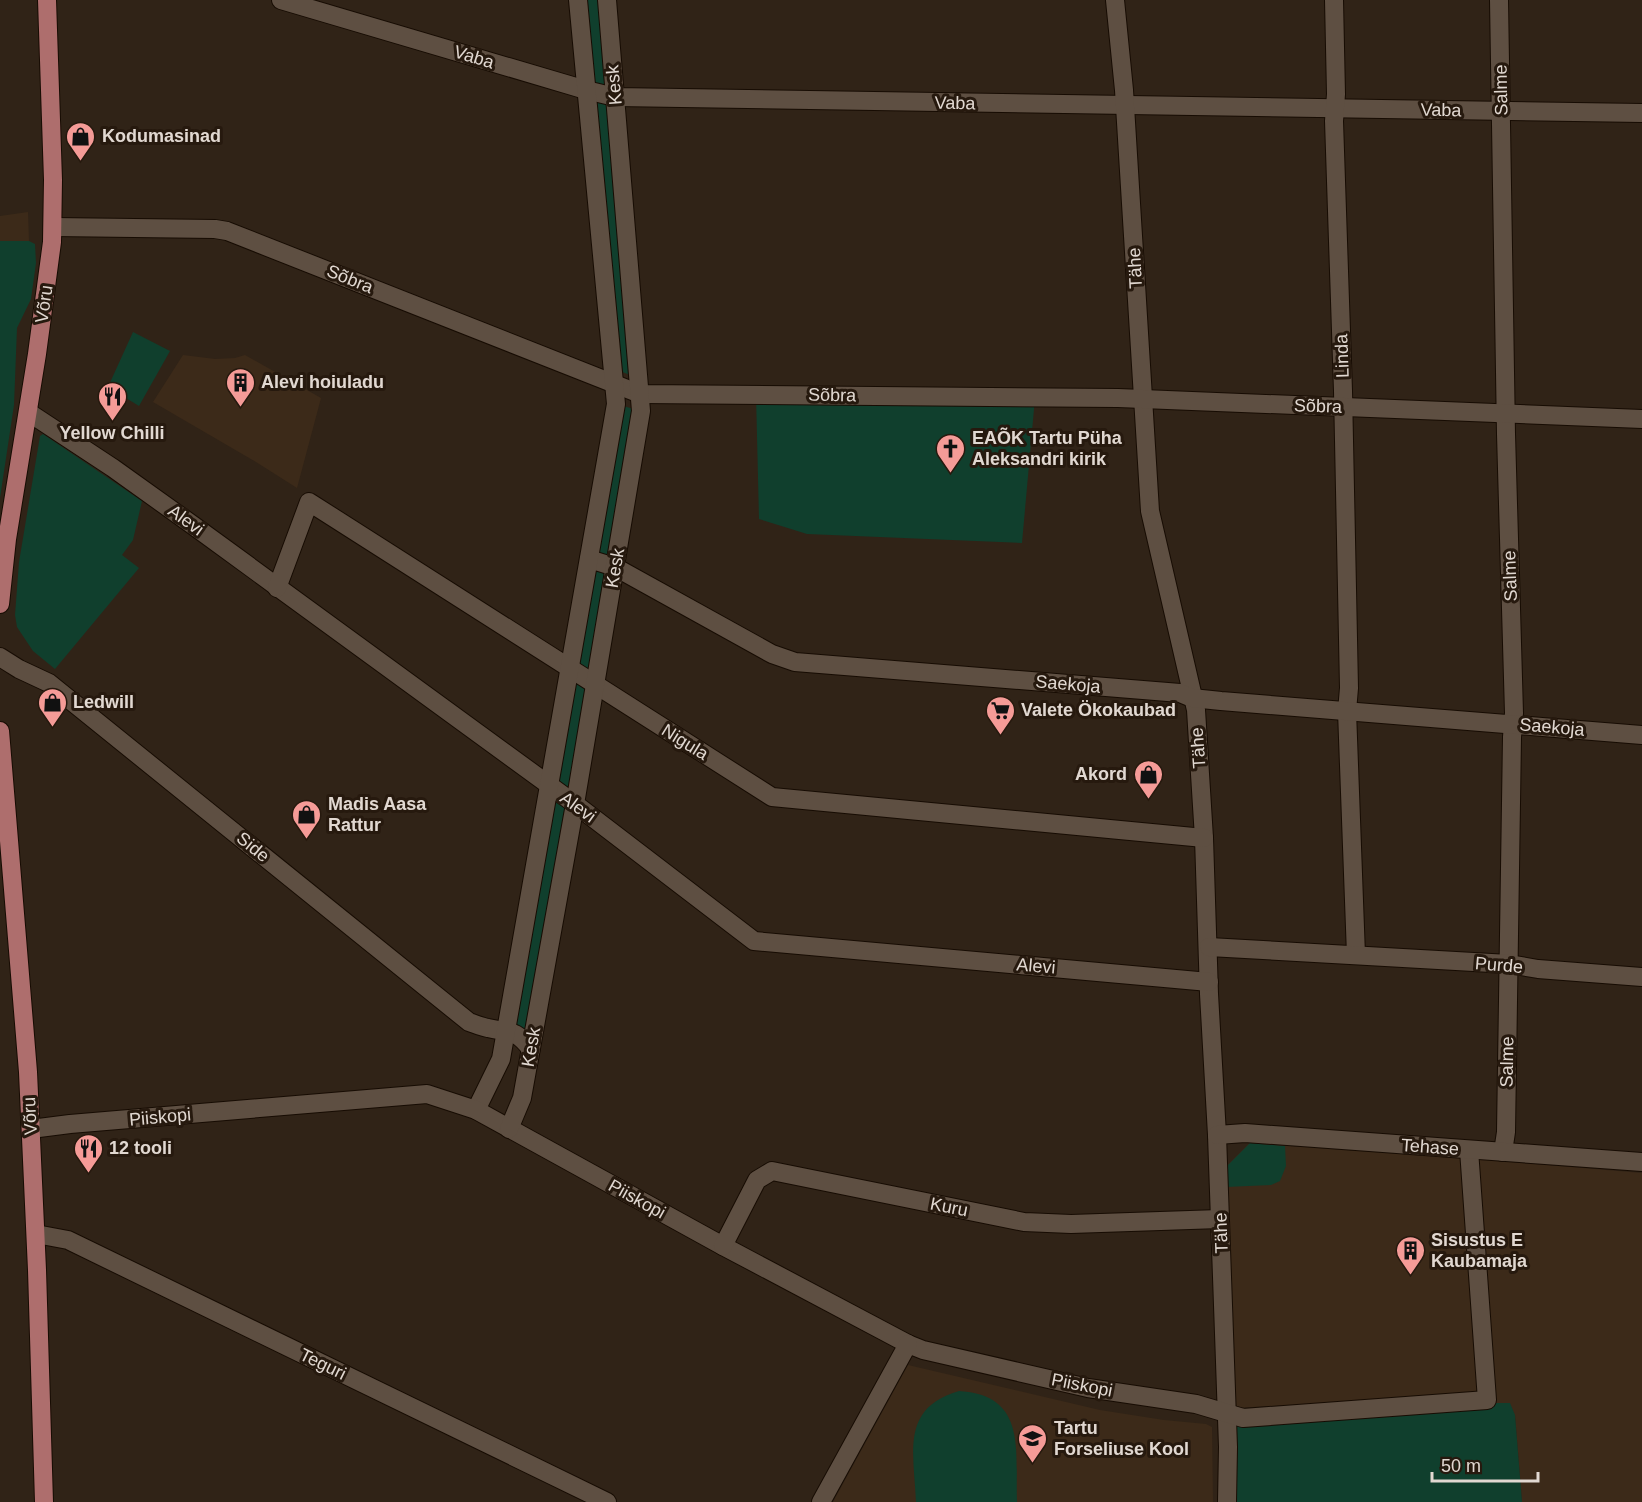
<svg xmlns="http://www.w3.org/2000/svg" width="1642" height="1502" font-family="Helvetica,sans-serif">
<style>
.built{fill:#3c2a19}
.green{fill:#103f2d}
.lines{fill:none;stroke-linecap:round;stroke-linejoin:round}
.minor-casing{stroke:#170c03;stroke-width:20}
.major-casing{stroke:#170c03;stroke-width:20}
.minor{stroke:#5e4f42;stroke-width:18}
.major{stroke:#ae6e6d;stroke-width:18}
.labels{text-anchor:middle;dominant-baseline:central;stroke-width:6;stroke-linejoin:round;paint-order:stroke}
.street-label{font-size:18px;fill:#e1d8d1;stroke:#26190e}
.poi-label{font-size:18px;font-weight:bold;fill:#e1d8d1;stroke:#26190e;text-anchor:start}
</style>
<rect width="100%" height="100%" fill="#302317"/>
<g class="built">
<path d="M28,212L29,241H0V216Z"/>
<path d="M183,355L215,359L235,358L245,355L321,398L297,488L256,462L153,402Z"/>
<path d="M1250,1143L1460,1158L1480,1395L1235,1408L1225,1168Z"/>
<path d="M1475,1159L1642,1173V1502H1522L1515,1415L1494,1403Z"/>
<path d="M908,1365L1100,1410L1164,1420L1206,1424L1212,1427L1213,1502H833Z"/>
</g>
<g class="green">
<path d="M578,0H607L630,375L620,371Z"/>
<path d="M0,241H29L35,244L36,263L31,299L17,328L14,405L0,498Z"/>
<path d="M133,332L170,351L139,406L108,387Z"/>
<path d="M756,395L1035,398L1022,543L807,534L759,519Z"/>
<path d="M616,404L641,411L533,1039L509,1020Z"/>
<path d="M43,434L142,501L133,540L122,555L139,568L55,669L33,651L17,627L15,615L19,562L40,436Z"/>
<path d="M1250,1143L1285,1146L1286,1166L1280,1181L1271,1185L1226,1187L1225,1168Z"/>
<path d="M959,1391C1028,1395 1015,1452 1017,1502H916C914,1453 900,1408 959,1391Z"/>
<path d="M1494,1403H1510L1515,1415L1522,1502H1233L1231,1423Z"/>
</g>
<g class="lines">
<defs>
<g id="minor">
<path d="M281,0L586,90L615,97L1642,113"/>
<path d="M1115,0L1124,90L1150,511L1196,710L1204,838L1209,994L1217,1135L1228,1447L1227,1502"/>
<path d="M1334,0L1336,94L1334,121L1343,391L1349,688L1347,711L1356,955"/>
<path d="M1499,0L1506,434L1514,713L1512,737L1506,1132L1503,1152"/>
<path d="M53,227L215,229L227,231L640,394L1118,398L1642,419"/>
<path d="M28,412L113,468L194,526L575,804L754,941L1209,982"/>
<path d="M589,559L615,567L772,654L795,662L1180,693L1192,698L1221,701L1642,735"/>
<path d="M277,588L309,502L772,797L1204,838"/>
<path d="M0,657L19,669L49,683L469,1022C475,1024 482,1027 488,1028C511,1033 515,1029 531,1049"/>
<path d="M1209,947L1509,964L1538,969L1642,977"/>
<path d="M476,1110L501,1059L616,404L578,0"/>
<path d="M31,1129L70,1124L427,1094L476,1110L723,1246L908,1344L923,1350L1088,1388L1196,1404L1243,1418L1487,1400L1469,1150"/>
<path d="M509,1129L522,1098L575,804L641,411L607,0"/>
<path d="M1217,1135L1245,1133L1642,1162"/>
<path d="M36,1234L68,1240L607,1502"/>
<path d="M723,1246L757,1180L772,1171L1024,1222L1071,1224L1220,1219"/>
<path d="M821,1502L908,1344"/>
</g>
<g id="major">
<path d="M0,604L7,539L37,354L52,242L53,180L47,0"/>
<path d="M0,731L28,1072L37,1270L44,1502"/>
</g>
</defs>
<use href="#minor" class="minor-casing"/>
<use href="#major" class="major-casing"/>
<use href="#minor" class="minor"/>
<use href="#major" class="major"/>
</g>
<defs>
<symbol id="shop-pin" viewBox="-11 -11 22 30"><path d="M0 17L-7.5 6A9.5 9.5 0 1 1 7.5 6Z" fill="#f59b97" stroke="#26190e"/><path d="M-5-2.5h2.3a2.7 3.5 0 0 1 5.4 0H5L5.5 6h-11ZM-1.5-2.5h3a1.5 2.3 0 0 0-3 0Z" fill="#111"/></symbol>
<symbol id="building-pin" viewBox="-11 -11 22 30"><path d="M0 17L-7.5 6A9.5 9.5 0 1 1 7.5 6Z" fill="#f59b97" stroke="#26190e"/><path d="M-4-6H4V6H1V3H-1V6H-4ZM-2.5-4.3h1.7v1.8h-1.7ZM.8-4.3h1.7v1.8H.8ZM-2.5-1h1.7V.8h-1.7ZM.8-1h1.7V.8H.8Z" fill="#111"/></symbol>
<symbol id="restaurant-pin" viewBox="-11 -11 22 30"><path d="M0 17L-7.5 6A9.5 9.5 0 1 1 7.5 6Z" fill="#f59b97" stroke="#26190e"/><path d="M-5-6h1v4h1v-4h1v4h1v-4h1v5L-1.5 .5V6h-2V.5L-5-1ZM5-6V6H3V1.5H1.5Q1.5-4 5-6Z" fill="#111"/></symbol>
<symbol id="church-pin" viewBox="-11 -11 22 30"><path d="M0 17L-7.5 6A9.5 9.5 0 1 1 7.5 6Z" fill="#f59b97" stroke="#26190e"/><path d="M-1.2-6h2.4v3.5h3.3v2.4h-3.3V6h-2.4V-.1h-3.3v-2.4h3.3Z" fill="#111"/></symbol>
<symbol id="supermarket-pin" viewBox="-11 -11 22 30"><path d="M0 17L-7.5 6A9.5 9.5 0 1 1 7.5 6Z" fill="#f59b97" stroke="#26190e"/><path d="M-6-5.5h2.5l.6 2H6L4.5 2H-2.5L-4.4-4H-6ZM-1.5 3.2a1.3 1.3 0 1 0 .1 0ZM3 3.2a1.3 1.3 0 1 0 .1 0Z" fill="#111"/></symbol>
<symbol id="school-pin" viewBox="-11 -11 22 30"><path d="M0 17L-7.5 6A9.5 9.5 0 1 1 7.5 6Z" fill="#f59b97" stroke="#26190e"/><path d="M0-5L7-2L0 1L-7-2ZM-4 1L0 2.5L4 1V4Q0 6-4 4Z" fill="#111"/></symbol>
</defs>
<g fill-rule="evenodd">
<use href="#shop-pin" x="64" y="120" width="33" height="45"/>
<use href="#building-pin" x="224" y="366" width="33" height="45"/>
<use href="#restaurant-pin" x="96" y="380" width="33" height="45"/>
<use href="#church-pin" x="934" y="432" width="33" height="45"/>
<use href="#shop-pin" x="36" y="686" width="33" height="45"/>
<use href="#supermarket-pin" x="984" y="694" width="33" height="45"/>
<use href="#shop-pin" x="1132" y="758" width="33" height="45"/>
<use href="#shop-pin" x="290" y="798" width="33" height="45"/>
<use href="#restaurant-pin" x="72" y="1132" width="33" height="45"/>
<use href="#building-pin" x="1394" y="1234" width="33" height="45"/>
<use href="#school-pin" x="1016" y="1422" width="33" height="45"/>
</g>
<g class="labels">
<g class="street-label">
<text transform="translate(474 57) rotate(17)">Vaba</text>
<text transform="translate(614 85) rotate(-95)">Kesk</text>
<text transform="translate(1501 90) rotate(-91)">Salme</text>
<text transform="translate(955 103) rotate(1)">Vaba</text>
<text transform="translate(1441 110) rotate(1)">Vaba</text>
<text transform="translate(1135 268) rotate(-93)">Tähe</text>
<text transform="translate(350 279) rotate(22)">Sõbra</text>
<text transform="translate(44 304) rotate(-82)">Võru</text>
<text transform="translate(1342 356) rotate(-92)">Linda</text>
<text transform="translate(832 395) rotate(1)">Sõbra</text>
<text transform="translate(1318 406) rotate(2)">Sõbra</text>
<text transform="translate(186 520) rotate(36)">Alevi</text>
<text transform="translate(615 568) rotate(-80)">Kesk</text>
<text transform="translate(1510 576) rotate(-92)">Salme</text>
<text transform="translate(1068 684) rotate(5)">Saekoja</text>
<text transform="translate(1552 727) rotate(5)">Saekoja</text>
<text transform="translate(685 742) rotate(32)">Nigula</text>
<text transform="translate(1198 748) rotate(-94)">Tähe</text>
<text transform="translate(578 807) rotate(36)">Alevi</text>
<text transform="translate(253 847) rotate(39)">Side</text>
<text transform="translate(1499 965) rotate(5)">Purde</text>
<text transform="translate(1036 966) rotate(5)">Alevi</text>
<text transform="translate(531 1047) rotate(-80)">Kesk</text>
<text transform="translate(1507 1062) rotate(-89)">Salme</text>
<text transform="translate(30 1116) rotate(-93)">Võru</text>
<text transform="translate(160 1117) rotate(-5)">Piiskopi</text>
<text transform="translate(1430 1147) rotate(4)">Tehase</text>
<text transform="translate(637 1199) rotate(29)">Piiskopi</text>
<text transform="translate(949 1207) rotate(11)">Kuru</text>
<text transform="translate(1221 1233) rotate(-92)">Tähe</text>
<text transform="translate(323 1364) rotate(26)">Teguri</text>
<text transform="translate(1082 1385) rotate(11)">Piiskopi</text>
</g>
<g class="poi-label">
<text x="102" y="136">Kodumasinad</text>
<text x="261" y="382">Alevi hoiuladu</text>
<text x="112" y="433" text-anchor="middle">Yellow Chilli</text>
<text x="972" y="438">EAÕK Tartu Püha<tspan x="972" dy="21">Aleksandri kirik</tspan></text>
<text x="73" y="702">Ledwill</text>
<text x="1021" y="710">Valete Ökokaubad</text>
<text x="1127" y="774" text-anchor="end">Akord</text>
<text x="328" y="804">Madis Aasa<tspan x="328" dy="21">Rattur</tspan></text>
<text x="109" y="1148">12 tooli</text>
<text x="1431" y="1240">Sisustus E<tspan x="1431" dy="21">Kaubamaja</tspan></text>
<text x="1054" y="1428">Tartu<tspan x="1054" dy="21">Forseliuse Kool</tspan></text>
</g>
</g>
<path d="M1432 1472v9h106v-9" fill="none" stroke="#e1d8d1" stroke-width="3"/>
<text x="1441" y="1472" font-size="18" fill="#e1d8d1" stroke="#26190e" stroke-width="4.5" paint-order="stroke">50 m</text>
</svg>
